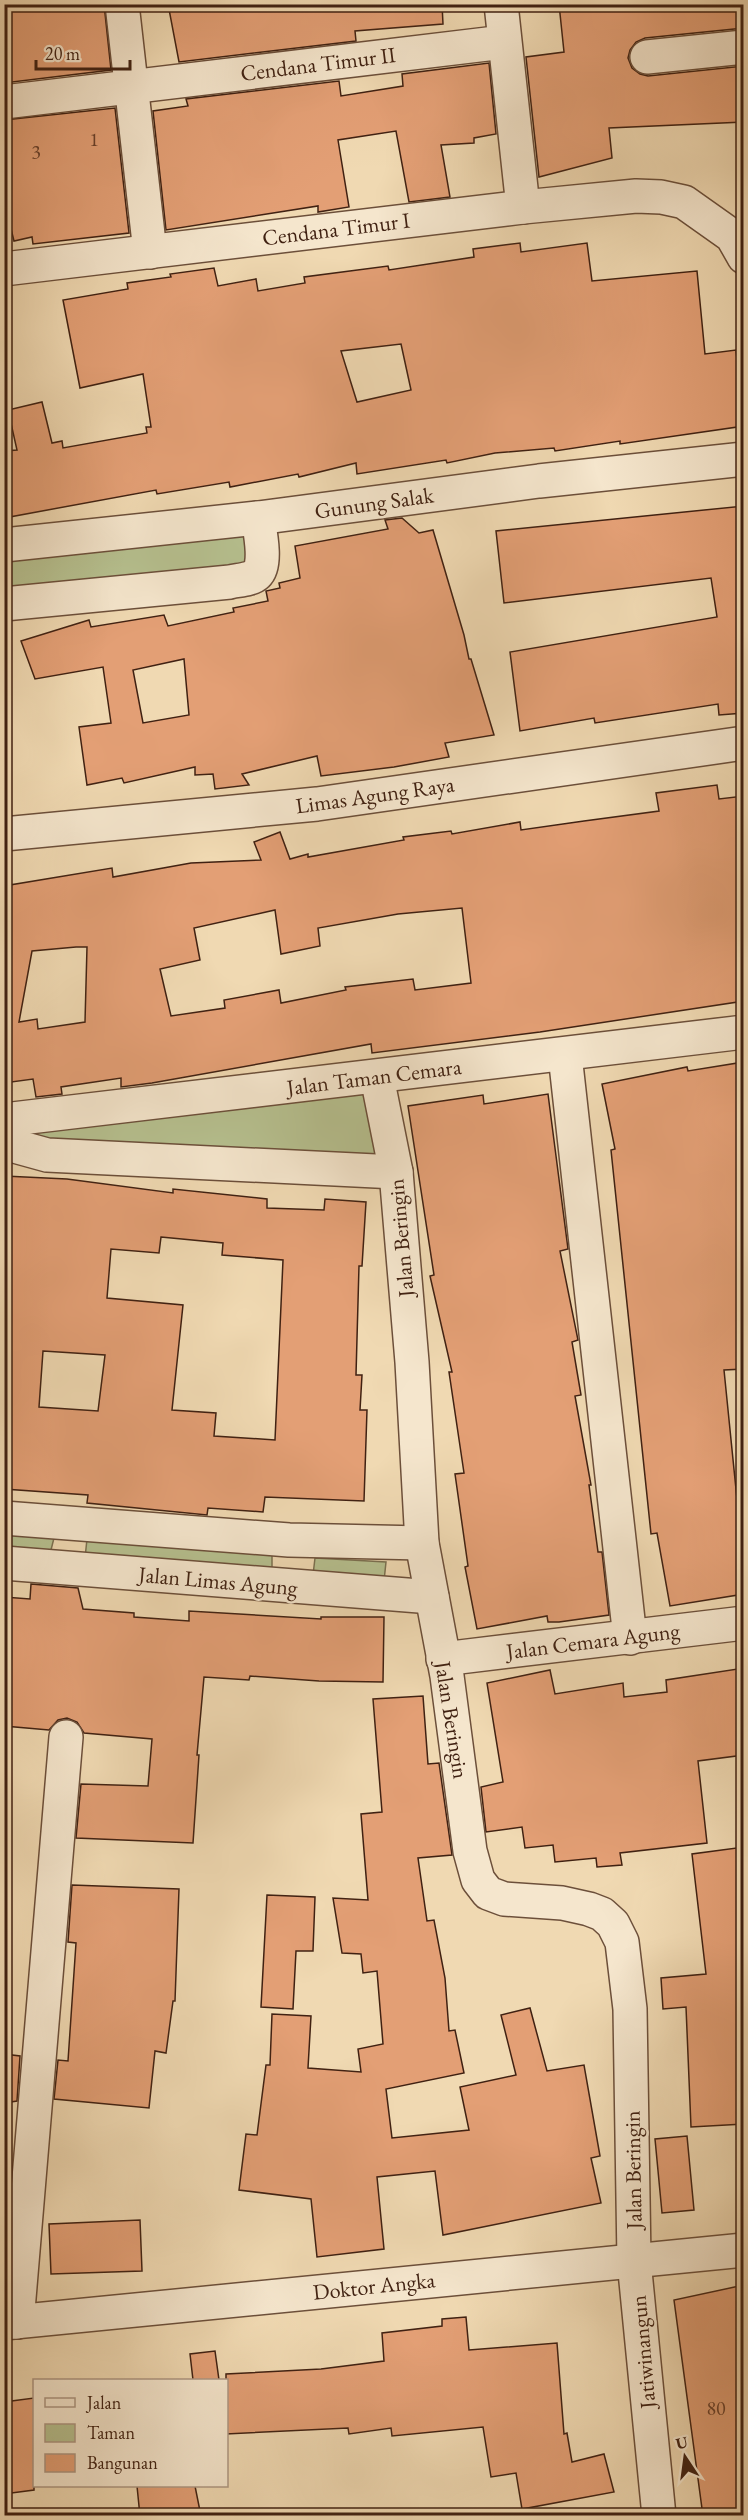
<svg xmlns="http://www.w3.org/2000/svg" width="748" height="2520" font-family="'EB Garamond',serif">
<style>
.green{fill:#b6c08f;stroke:#7b7050;stroke-width:1.5}
.building{fill:#e39f75;stroke:#402112;stroke-width:1.5;fill-rule:evenodd}
.lines{fill:none;stroke-linecap:round;stroke-linejoin:round}
.minor-casing{stroke:#6c4f3a;stroke-width:36}
.minor{stroke:#f5e6cd;stroke-width:33}
.labels{text-anchor:middle;dominant-baseline:central;stroke-width:5;stroke-linejoin:round;paint-order:stroke}
.number-label{font-size:20px;fill:#69402b}
.street-label{font-size:22px;fill:#402112;stroke:#f5e6cd}
</style>
<rect width="100%" height="100%" fill="#f0d9b2"/>
<filter id="stains"><feTurbulence type="fractalNoise" baseFrequency=".00333" numOctaves="4"/><feColorMatrix values="0 0 0 0 .2 0 0 0 0 .09 0 0 0 0 .02 0 0 0 .5 -.17"/></filter>
<radialGradient id="worn" r=".72"><stop offset=".6" stop-color="#630" stop-opacity="0"/><stop offset="1" stop-color="#630" stop-opacity=".3"/></radialGradient>
<g class="green">
<path d="M247,527L248,572L5,598L4,556Z"/>
<path d="M369,1090L385,1163L36,1147L12,1130Z"/>
<path d="M5,1532L55,1534L49,1558L5,1555Z"/>
<path d="M87,1539L272,1552V1575L85,1558Z"/>
<path d="M315,1558L386,1562L384,1581L313,1575Z"/>
</g>
<g class="building">
<path d="M4,4H104L111,70L4,83Z"/>
<path d="M168,4H442L443,24L355,31L356,41L179,62Z"/>
<path d="M559,4H744V28L645,38L636,42L630,50L628,58L632,68L640,74L648,76L744,66V122L609,128L612,158L539,177L526,57L564,52Z"/>
<path d="M489,63L496,134L474,138V143L441,145L450,197L409,202L396,131L338,140L349,207L318,212V206L166,230L153,111L188,106L186,99L339,81L341,96L403,86L402,74Z"/>
<path d="M115,108L129,233L33,244L32,237L14,241L4,201V120Z"/>
<path d="M520,243L521,252L587,243L592,281L697,271L705,354L736,350L744,426L620,444V441L555,451L554,448L495,453L447,463L446,460L357,474L356,463L299,477L298,474L230,487L229,482L157,494L156,490L4,518V451L17,450L8,410L42,402L52,443L62,441L63,448L147,433L146,427H151L143,374L80,388L63,300L128,289L127,283L171,277L170,274L214,268L218,286L256,279L258,291L305,283L304,277L388,266L389,270L474,257L473,249ZM401,344L411,390L357,402L341,351Z"/>
<path d="M744,506V713L719,715L718,704L595,723L594,718L520,731L510,652L717,617L711,578L504,603L496,531Z"/>
<path d="M402,518L419,533L433,530L464,635L469,659H471L494,735L445,743L449,757L394,767L321,776L317,756L242,774L249,785L215,789L213,774L195,775V767L124,783L122,778L87,785L79,727L111,723L103,667L35,679L21,641L89,620L91,627L164,615L168,626L234,612L233,608L268,601L266,591L280,588L279,583L300,578L295,546L388,529L385,520ZM184,659L189,715L143,723L133,670Z"/>
<path d="M717,785L719,799L744,796V1001L540,1032L372,1053L371,1044L152,1083L121,1087V1078L61,1087L62,1094L36,1097L33,1079L4,1083V886L112,868L113,877L191,863L261,860L254,842L280,832L290,859L308,854V857L404,840L403,837L451,831L452,834L520,822L521,830L584,821L659,811L656,793ZM462,908L471,983L415,990L413,979L345,987L346,990L281,1003L279,990L224,1000L225,1008L171,1016L160,969L200,960L194,928L275,910L281,954L320,946L318,928L398,914ZM76,947H87L85,1022L38,1029L37,1019L19,1022L32,951Z"/>
<path d="M744,1062V1369L724,1370L740,1529L744,1528V1594L670,1606L657,1533L651,1534L611,1150L615,1149L602,1084L687,1067L688,1071Z"/>
<path d="M548,1094L568,1249L560,1251L578,1340L572,1342L581,1395L575,1396L591,1485H589L598,1552H602L609,1615L559,1622H548L547,1616L477,1629L465,1567L468,1566L455,1474L464,1473L449,1372H452L430,1276L434,1275L408,1106L483,1095L484,1104Z"/>
<path d="M4,1176L67,1179L173,1193V1189L267,1199V1208L324,1210L325,1199L366,1202L362,1266H359L356,1375H362L360,1410H367L364,1501L265,1497L263,1512L208,1508L207,1515L87,1503L88,1495L4,1489ZM161,1237L223,1243L222,1255L283,1260L275,1440L214,1436L216,1413L172,1410L183,1305L107,1298L111,1249L159,1253ZM43,1351L105,1355L98,1411L39,1407Z"/>
<path d="M31,1584L78,1588L83,1609L134,1613V1617L189,1621V1611L321,1619V1617H384L383,1682L319,1681L250,1676L249,1680L204,1677L197,1755H199L193,1843L76,1838L81,1784L148,1786L152,1739L84,1733L77,1722L67,1718L58,1720L49,1730L4,1726V1597L30,1599Z"/>
<path d="M744,1668V1755L698,1761L707,1843L620,1853L622,1865L597,1867L596,1858L555,1862L553,1845L525,1848L522,1827L486,1832L481,1787L503,1782L487,1683L550,1670L555,1694L623,1683L624,1697L667,1692L666,1680Z"/>
<path d="M423,1696L428,1764L439,1763L452,1855L418,1858L427,1921L434,1920L445,1978L449,2031L455,2030L464,2073L386,2089L392,2138L469,2130L460,2087L516,2075L501,2015L530,2008L547,2071L584,2065L600,2156L591,2158L601,2203L443,2235L435,2171L377,2177L384,2249L317,2257L311,2199L239,2190L246,2134L257,2135L266,2065H270L272,2014L311,2016L308,2068L361,2072L358,2049L383,2044L377,1971L363,1973L361,1954L342,1953L333,1898L368,1900L361,1814L382,1812L373,1699Z"/>
<path d="M744,1847V2124L691,2127L686,2007L663,2009L661,1978L706,1974L692,1854Z"/>
<path d="M72,1885L179,1889L175,2001H173L166,2053L155,2051L149,2108L54,2099L58,2060L68,2061L76,1943L68,1942Z"/>
<path d="M267,1895L315,1897L313,1951H296L293,2009L261,2007Z"/>
<path d="M4,2054L20,2056L17,2101L4,2103Z"/>
<path d="M687,2136L694,2210L662,2213L655,2139Z"/>
<path d="M140,2220L142,2271L51,2274L49,2224Z"/>
<path d="M744,2285V2516H703L674,2300Z"/>
<path d="M466,2317L469,2350L557,2343L564,2434L567,2433L572,2462L604,2454L614,2492L522,2509L516,2473L491,2477L483,2427L392,2436L391,2428L349,2434L348,2428L226,2434V2374L321,2369L384,2361L382,2333L442,2326V2319Z"/>
<path d="M215,2351L219,2380H193L190,2354Z"/>
<path d="M34,2398V2490L4,2494V2402Z"/>
<path d="M137,2486H195L201,2516H140Z"/>
</g>
<g class="lines">
<defs>
<g id="minor">
<path d="M122,4L150,252"/>
<path d="M501,4L523,207"/>
<path d="M647,57L744,47"/>
<path d="M4,102L504,42"/>
<path d="M4,269L523,207L636,196L661,197L684,202L732,236L744,257"/>
<path d="M4,545L258,518L539,481L744,459"/>
<path d="M4,604L230,582C237,580 251,580 257,574C267,565 260,531 258,518"/>
<path d="M4,834L317,804L744,743"/>
<path d="M565,1055L630,1638"/>
<path d="M377,1077L396,1172L412,1362L422,1543L447,1676L470,1851L478,1880L488,1893L504,1899L562,1903L589,1909L602,1914L613,1924L622,1942L630,2009L634,2261L659,2516"/>
<path d="M4,1120L744,1032"/>
<path d="M4,1136L18,1147L47,1155L396,1172"/>
<path d="M4,1518L289,1540L422,1543"/>
<path d="M4,1563L432,1597"/>
<path d="M443,1659L744,1623"/>
<path d="M17,2322L66,1737"/>
<path d="M4,2323L744,2250"/>
</g>
</defs>
<use href="#minor" class="minor-casing"/>
<use href="#minor" class="minor"/>
</g>
<g class="labels">
<g class="number-label">
<text x="94" y="139">1</text>
<text x="36" y="152">3</text>
<text x="716" y="2408">80</text>
</g>
<g class="street-label">
<text transform="translate(318 64) rotate(-7)">Cendana Timur II</text>
<text transform="translate(336 229) rotate(-7)">Cendana Timur I</text>
<text transform="translate(374 503) rotate(-8)">Gunung Salak</text>
<text transform="translate(375 795) rotate(-8)">Limas Agung Raya</text>
<text transform="translate(374 1077) rotate(-7)">Jalan Taman Cemara</text>
<text transform="translate(401 1238) rotate(-95)">Jalan Beringin</text>
<text transform="translate(218 1581) rotate(5)">Jalan Limas Agung</text>
<text transform="translate(593 1641) rotate(-7)">Jalan Cemara Agung</text>
<text transform="translate(452 1720) rotate(81)">Jalan Beringin</text>
<text transform="translate(633 2170) rotate(-91)">Jalan Beringin</text>
<text transform="translate(374 2286) rotate(-6)">Doktor Angka</text>
<text transform="translate(643 2352) rotate(-95)">Jatiwinangun</text>
</g>
</g>
<rect width="748" height="2520" fill="none" stroke="#f0d9b2" stroke-width="24"/>
<rect x="6" y="6" width="736" height="2508" fill="none" stroke="#402112" stroke-width="3"/>
<rect x="12" y="12" width="724" height="2496" fill="none" stroke="#402112" stroke-width="1.5"/>
<rect x="33" y="2379" width="195" height="108" fill="#f5e6cd" stroke="#ad9782" stroke-width="1.5"/>
<rect x="45" y="2398" width="30" height="9" fill="#f5e6cd" stroke="#ad9782" stroke-width="1.5"/>
<text x="87" y="2409" font-size="18" fill="#402112">Jalan</text>
<rect x="45" y="2424" width="30" height="18" fill="#b6c08f" stroke="#ad9782" stroke-width="1.5"/>
<text x="87" y="2439" font-size="18" fill="#402112">Taman</text>
<rect x="45" y="2454" width="30" height="18" fill="#e39f75" stroke="#ad9782" stroke-width="1.5"/>
<text x="87" y="2469" font-size="18" fill="#402112">Bangunan</text>
<g transform="translate(685 2457) rotate(347)" stroke="#f5e6cd" stroke-width="4.5" paint-order="stroke">
<path d="M0-4.5L10 22L0 15L-10 22Z" fill="#402112"/>
<text y="-9" font-size="16" font-weight="bold" text-anchor="middle" fill="#402112">U</text>
</g>
<path d="M36 60v9h94v-9" fill="none" stroke="#402112" stroke-width="3"/>
<text x="45" y="60" font-size="18" fill="#402112" stroke="#f5e6cd" stroke-width="4.5" paint-order="stroke">20 m</text>
<rect width="100%" height="100%" filter="url(#stains)"/>
<rect width="100%" height="100%" fill="url(#worn)"/>
</svg>
